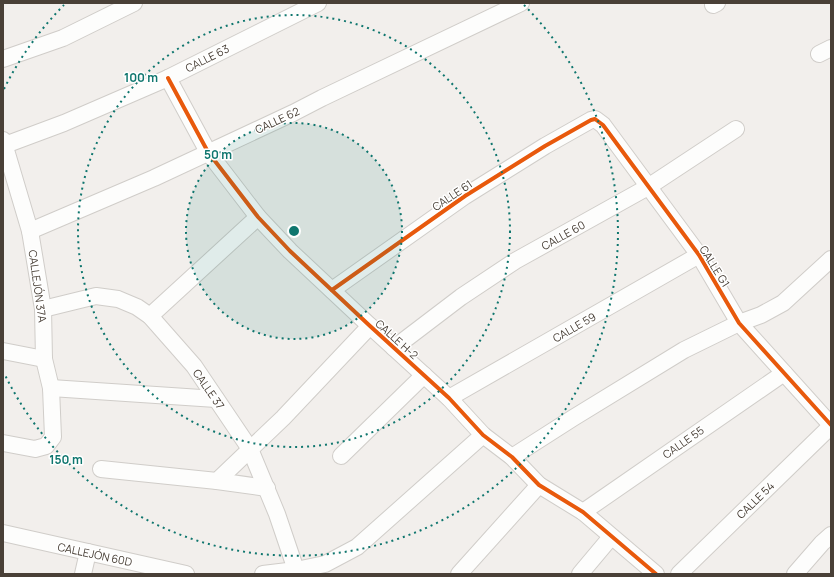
<svg xmlns="http://www.w3.org/2000/svg" width="834" height="577" font-family="Manrope,sans-serif">
<style>
.lines{fill:none;stroke-linecap:round;stroke-linejoin:round}
.minor-casing{stroke:#d0cdc9;stroke-width:18}
.minor{stroke:#fdfdfc;stroke-width:16}
.cycleway-casing{stroke:#fff;stroke-width:6}
.cycleway{stroke:#e8590c;stroke-width:4}
.ring{fill:none;stroke:#0f766e;stroke-width:2;stroke-dasharray:2 4}
.labels{text-anchor:middle;dominant-baseline:central;stroke-width:3;stroke-linejoin:round;paint-order:stroke}
.street-label{font-size:11px;fill:#494037;stroke:#fff}
.centre{fill:#0f766e;stroke:#fff;stroke-width:2}
.ring-label{font-size:12px;text-anchor:middle;font-weight:bold;fill:#0f766e;stroke:#fff;stroke-width:3;stroke-linejoin:round;paint-order:stroke}
</style>
<rect width="100%" height="100%" fill="#f2efec"/>
<g class="lines">
<defs>
<g id="minor">
<path d="M713,5L717,3"/>
<path d="M819,54L831,48"/>
<path d="M3,59L63,38L134,3"/>
<path d="M168,78L208,152L258,217L290,251L370,326L449,398L483,435L512,457L539,485L583,512L656,574"/>
<path d="M3,140L30,231L43,309L44,359L51,388L53,437L46,446L35,449L3,443"/>
<path d="M5,145L64,123L168,78L318,3"/>
<path d="M30,231L154,178L293,113L322,98L521,3"/>
<path d="M332,290L465,196L545,146L591,120L595,119L603,125L699,255L739,323L831,425"/>
<path d="M43,309L96,296L118,299L137,307L150,316L194,366L250,449L277,514L296,570V574"/>
<path d="M150,316L258,217"/>
<path d="M394,348L461,297L515,261L648,187L736,129"/>
<path d="M3,351L44,359"/>
<path d="M51,388L216,399"/>
<path d="M449,398L699,255"/>
<path d="M341,456L424,375"/>
<path d="M512,457L573,418L684,350L739,323L761,315L783,303L831,259"/>
<path d="M101,469L217,481L283,418L370,326"/>
<path d="M217,481L267,488"/>
<path d="M583,512L784,373"/>
<path d="M3,533L186,574"/>
<path d="M83,574L88,552"/>
<path d="M263,574L296,570L325,564L357,547L483,435"/>
<path d="M459,574L539,485"/>
<path d="M580,574L611,537"/>
<path d="M679,574L831,426"/>
<path d="M795,574L822,543L831,535"/>
</g>
</defs>
<use href="#minor" class="minor-casing"/>
<use href="#minor" class="minor"/>
<defs>
<g id="cycleway">
<path d="M168,78L208,152L258,217L290,251L370,326L449,398L483,435L512,457L539,485L583,512L656,574"/>
<path d="M332,290L465,196L545,146L591,120L595,119L603,125L699,255L739,323L831,425"/>
</g>
</defs>
<use href="#cycleway" class="cycleway-casing"/>
<use href="#cycleway" class="cycleway"/>
</g>
<circle cx="294" cy="231" r="108" fill="#0f766e" fill-opacity=".12"/>
<g class="ring">
<circle cx="294" cy="231" r="108"/>
<circle cx="294" cy="231" r="216"/>
<path d="M4 89A323 323 0 0 1 64 5M524 5A323 323 0 1 1 4 373"/>
</g>
<g class="labels">
<g class="street-label">
<text transform="translate(207 58) rotate(-27)">CALLE 63</text>
<text transform="translate(277 120) rotate(-25)">CALLE 62</text>
<text transform="translate(452 195) rotate(-34)">CALLE 61</text>
<text transform="translate(563 235) rotate(-29)">CALLE 60</text>
<text transform="translate(715 266) rotate(58)">CALLE G1</text>
<text transform="translate(38 286) rotate(82)">CALLEJÓN 37A</text>
<text transform="translate(574 327) rotate(-30)">CALLE 59</text>
<text transform="translate(397 339) rotate(42)">CALLE H-2</text>
<text transform="translate(209 389) rotate(55)">CALLE 37</text>
<text transform="translate(683 442) rotate(-35)">CALLE 55</text>
<text transform="translate(755 500) rotate(-44)">CALLE 54</text>
<text transform="translate(95 554) rotate(12)">CALLEJÓN 60D</text>
</g>
</g>
<circle cx="294" cy="231" r="6" class="centre"/>
<g class="ring-label">
<text x="141" y="82">100 m</text>
<text x="218" y="159">50 m</text>
<text x="66" y="464">150 m</text>
</g>
<rect width="834" height="577" fill="none" stroke="#494037" stroke-width="8"/>
</svg>
